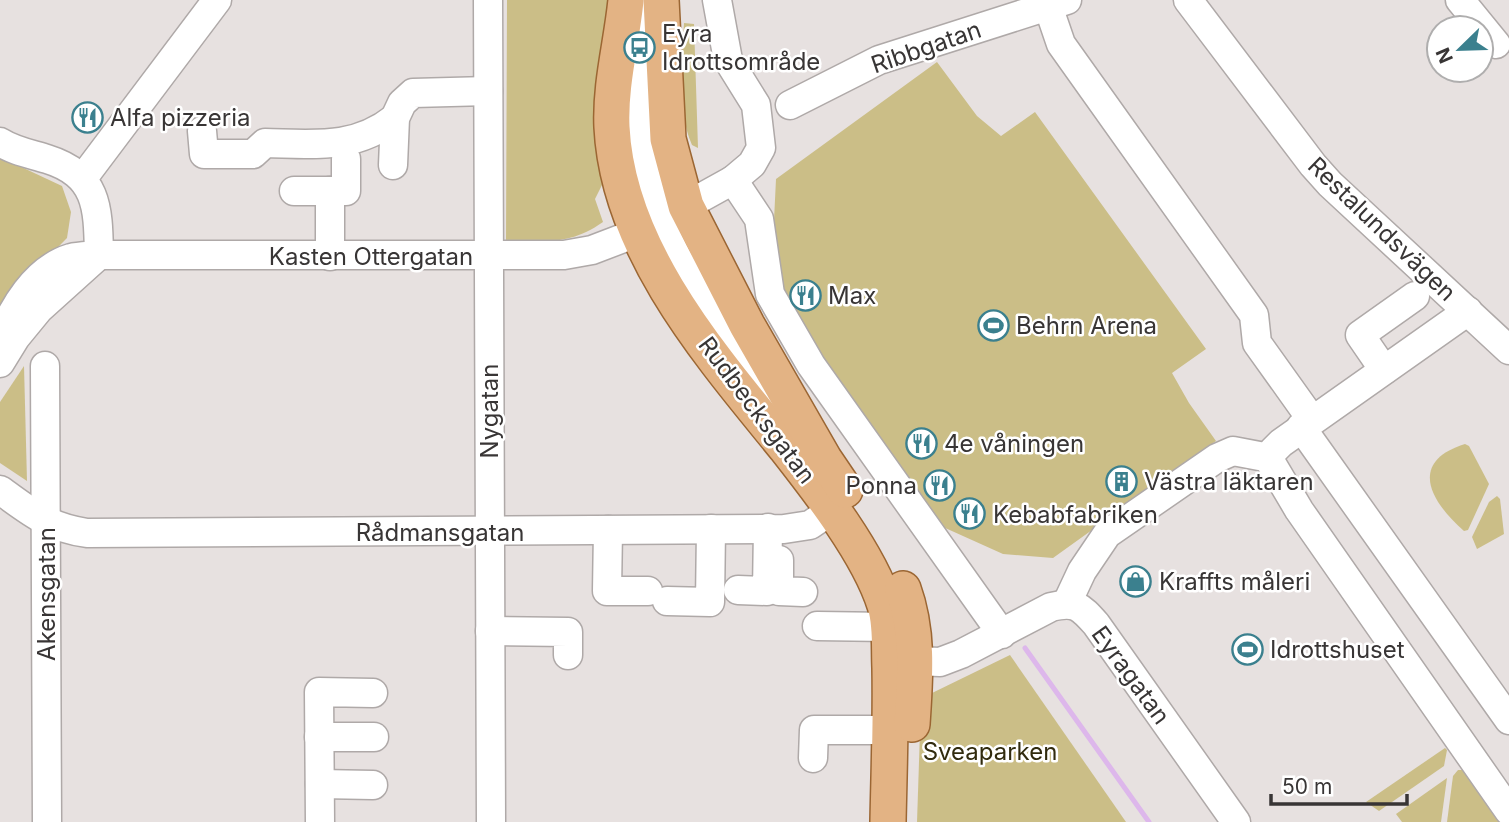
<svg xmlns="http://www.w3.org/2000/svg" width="1509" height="822" font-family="Inter,sans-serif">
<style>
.green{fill:#cbbe87}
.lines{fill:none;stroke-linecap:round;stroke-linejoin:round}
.stream{stroke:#ddb7eb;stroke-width:5}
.minor-casing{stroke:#afa9a8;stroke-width:31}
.major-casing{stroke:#9b6633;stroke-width:38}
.minor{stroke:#fff;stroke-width:28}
.major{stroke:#e3b384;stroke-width:35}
.labels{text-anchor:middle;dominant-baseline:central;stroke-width:5;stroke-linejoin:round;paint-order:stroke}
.poi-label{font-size:24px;fill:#383535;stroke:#fff;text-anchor:start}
.street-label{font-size:24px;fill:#383535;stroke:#fff}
.park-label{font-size:24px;fill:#312b0e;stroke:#fff}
</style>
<rect width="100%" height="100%" fill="#e7e1e0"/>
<g class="green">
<path d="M507,0H610L603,183L595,199L603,222C569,246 544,241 506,240Z"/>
<path d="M684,23L694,24L698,148L692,145C676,107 682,63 684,23Z"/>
<path d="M937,62L977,116L1001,136L1035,112L1206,349L1172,373L1189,403L1216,441L1053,558L1003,554L943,527L780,302L773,241L776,179Z"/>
<path d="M0,157L62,186L71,212L67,238L0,306Z"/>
<path d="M24,366L27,481L0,463V402Z"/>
<path d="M1465,444L1469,446L1489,484L1468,530L1464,531C1431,502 1407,462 1465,444Z"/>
<path d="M1497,496L1500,499L1504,534L1477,549L1472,537L1489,502Z"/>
<path d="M1010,655L1126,822H917L921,702L930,694Z"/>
<path d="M1445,748L1447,750L1444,766L1379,811L1366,802Z"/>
<path d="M1458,770H1463L1467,773L1502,822H1447L1453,776Z"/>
<path d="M1447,778L1441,822H1402L1396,814Z"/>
</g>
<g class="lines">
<path class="stream" d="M1025,648L1149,822"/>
<defs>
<g id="minor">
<path d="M488,0L491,822"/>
<path d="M639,0C639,84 634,174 674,251C699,298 733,340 760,386C769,399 775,414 782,428"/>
<path d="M1188,0L1313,165L1330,184L1509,350"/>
<path d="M1460,0L1496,44"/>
<path d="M1048,6L1061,44L1254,315L1257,343L1312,420"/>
<path d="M790,105L879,60L1067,0"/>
<path d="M202,131L204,154H253L265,143C314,144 355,150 395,118"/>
<path d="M0,142C14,151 31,154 47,159C98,175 98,207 99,255"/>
<path d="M393,165L395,118L402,103L413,93L488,91"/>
<path d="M83,178L217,0"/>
<path d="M733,180L759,219L770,294L811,365L1002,634"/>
<path d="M294,191H346V159"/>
<path d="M686,206L733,180L752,164L761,148L756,105L728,60L717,0"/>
<path d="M330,256V191"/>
<path d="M1468,311L1281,443L1273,451L1270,461L1299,510L1509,811"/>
<path d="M0,341C12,308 35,269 71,258C79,256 90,256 99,255H564L592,250L639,232"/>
<path d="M0,363L16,337L39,309L99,255"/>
<path d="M45,366L47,822"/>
<path d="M1384,370L1360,335L1415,296"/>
<path d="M1301,427L1509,720"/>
<path d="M0,490C31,512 47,527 87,533L784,529L810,525L832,510"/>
<path d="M608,530L607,591H648"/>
<path d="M779,560V591L803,592"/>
<path d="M738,590L767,591L768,528"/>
<path d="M667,601L710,602L711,529"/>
<path d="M1067,603L1082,571L1107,534L1217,458L1233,451L1270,458"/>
<path d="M817,626L889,627"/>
<path d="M490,631L568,632V655"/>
<path d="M915,661L940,662L961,654L1051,607C1075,601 1080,606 1096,624L1236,822"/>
<path d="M319,737H374"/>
<path d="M813,758L814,730H890"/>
<path d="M320,784L373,785"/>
<path d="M320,822L319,692L373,693"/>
</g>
<g id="major">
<path d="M626,0C622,42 610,84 612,127C618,250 712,357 786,448C819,490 869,554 885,605C891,625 889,647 890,668C891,719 889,771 888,822"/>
<path d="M661,0L668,139L686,206L747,325L824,459L845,490"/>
<path d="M903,589C919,633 915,678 912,724"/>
</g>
</defs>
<use href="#minor" class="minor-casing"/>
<use href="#major" class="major-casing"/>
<use href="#minor" class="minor"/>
<use href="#major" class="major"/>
</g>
<defs>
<symbol id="bus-ring" viewBox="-11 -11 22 22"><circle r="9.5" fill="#fff" stroke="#3b808e" stroke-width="1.5"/><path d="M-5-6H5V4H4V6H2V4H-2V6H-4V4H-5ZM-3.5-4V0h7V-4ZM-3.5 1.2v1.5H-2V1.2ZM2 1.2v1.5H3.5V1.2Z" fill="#3b808e"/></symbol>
<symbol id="restaurant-ring" viewBox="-11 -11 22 22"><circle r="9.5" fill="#fff" stroke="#3b808e" stroke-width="1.5"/><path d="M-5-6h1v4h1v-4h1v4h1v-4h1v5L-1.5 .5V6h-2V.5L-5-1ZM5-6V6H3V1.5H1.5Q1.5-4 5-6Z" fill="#3b808e"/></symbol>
<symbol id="stadium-ring" viewBox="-11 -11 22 22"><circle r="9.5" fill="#fff" stroke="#3b808e" stroke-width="1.5"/><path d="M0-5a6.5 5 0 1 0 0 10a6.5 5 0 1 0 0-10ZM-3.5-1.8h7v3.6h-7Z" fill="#3b808e"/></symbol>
<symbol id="building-ring" viewBox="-11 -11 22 22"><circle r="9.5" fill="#fff" stroke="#3b808e" stroke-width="1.5"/><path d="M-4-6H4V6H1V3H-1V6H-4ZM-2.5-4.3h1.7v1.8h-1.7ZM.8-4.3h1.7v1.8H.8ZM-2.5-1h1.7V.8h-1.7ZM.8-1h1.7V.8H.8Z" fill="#3b808e"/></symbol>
<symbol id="shop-ring" viewBox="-11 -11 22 22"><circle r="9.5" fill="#fff" stroke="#3b808e" stroke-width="1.5"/><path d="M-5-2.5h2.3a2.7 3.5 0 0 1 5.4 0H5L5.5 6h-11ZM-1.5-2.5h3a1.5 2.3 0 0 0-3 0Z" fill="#3b808e"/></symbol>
</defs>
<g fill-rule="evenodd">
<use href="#bus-ring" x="622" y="30" width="35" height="35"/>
<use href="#restaurant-ring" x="70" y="100" width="35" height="35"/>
<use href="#restaurant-ring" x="788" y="278" width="35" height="35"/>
<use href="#stadium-ring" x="976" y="308" width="35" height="35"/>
<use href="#restaurant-ring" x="904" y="426" width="35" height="35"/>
<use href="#building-ring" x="1104" y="464" width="35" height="35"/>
<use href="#restaurant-ring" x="922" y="468" width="35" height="35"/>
<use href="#restaurant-ring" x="952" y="496" width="35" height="35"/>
<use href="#shop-ring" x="1118" y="564" width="35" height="35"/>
<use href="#stadium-ring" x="1230" y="632" width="35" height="35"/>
</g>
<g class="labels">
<g class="poi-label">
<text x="662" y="33">Eyra<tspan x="662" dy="28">Idrottsområde</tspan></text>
<text x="110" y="117">Alfa pizzeria</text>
<text x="828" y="295">Max</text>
<text x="1016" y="325">Behrn Arena</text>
<text x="944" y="443">4e våningen</text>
<text x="1144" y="481">Västra läktaren</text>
<text x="917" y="485" text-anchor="end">Ponna</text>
<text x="993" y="514">Kebabfabriken</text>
<text x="1159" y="581">Kraffts måleri</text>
<text x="1270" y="649">Idrottshuset</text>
</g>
<g class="street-label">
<text transform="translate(926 47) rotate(-19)">Ribbgatan</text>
<text transform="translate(1382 229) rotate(44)">Restalundsvägen</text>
<text x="371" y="256">Kasten Ottergatan</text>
<text transform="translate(757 410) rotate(53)">Rudbecksgatan</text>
<text transform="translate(489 411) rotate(-90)">Nygatan</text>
<text x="440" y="532">Rådmansgatan</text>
<text transform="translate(46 594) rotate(-90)">Akensgatan</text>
<text transform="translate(1131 675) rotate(54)">Eyragatan</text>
</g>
<g class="park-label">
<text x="990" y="751">Sveaparken</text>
</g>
</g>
<g transform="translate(1460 49) rotate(247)"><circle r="33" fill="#ffffff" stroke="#afaeae" stroke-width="2"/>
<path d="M0-5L12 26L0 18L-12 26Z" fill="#3b808e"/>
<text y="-10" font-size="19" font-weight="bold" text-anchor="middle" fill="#383535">N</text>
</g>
<path d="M1271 794v10h136v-10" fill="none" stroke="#383535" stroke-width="3.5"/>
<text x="1282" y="794" font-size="21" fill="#383535" stroke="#ffffff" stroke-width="5" paint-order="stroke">50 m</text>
</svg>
